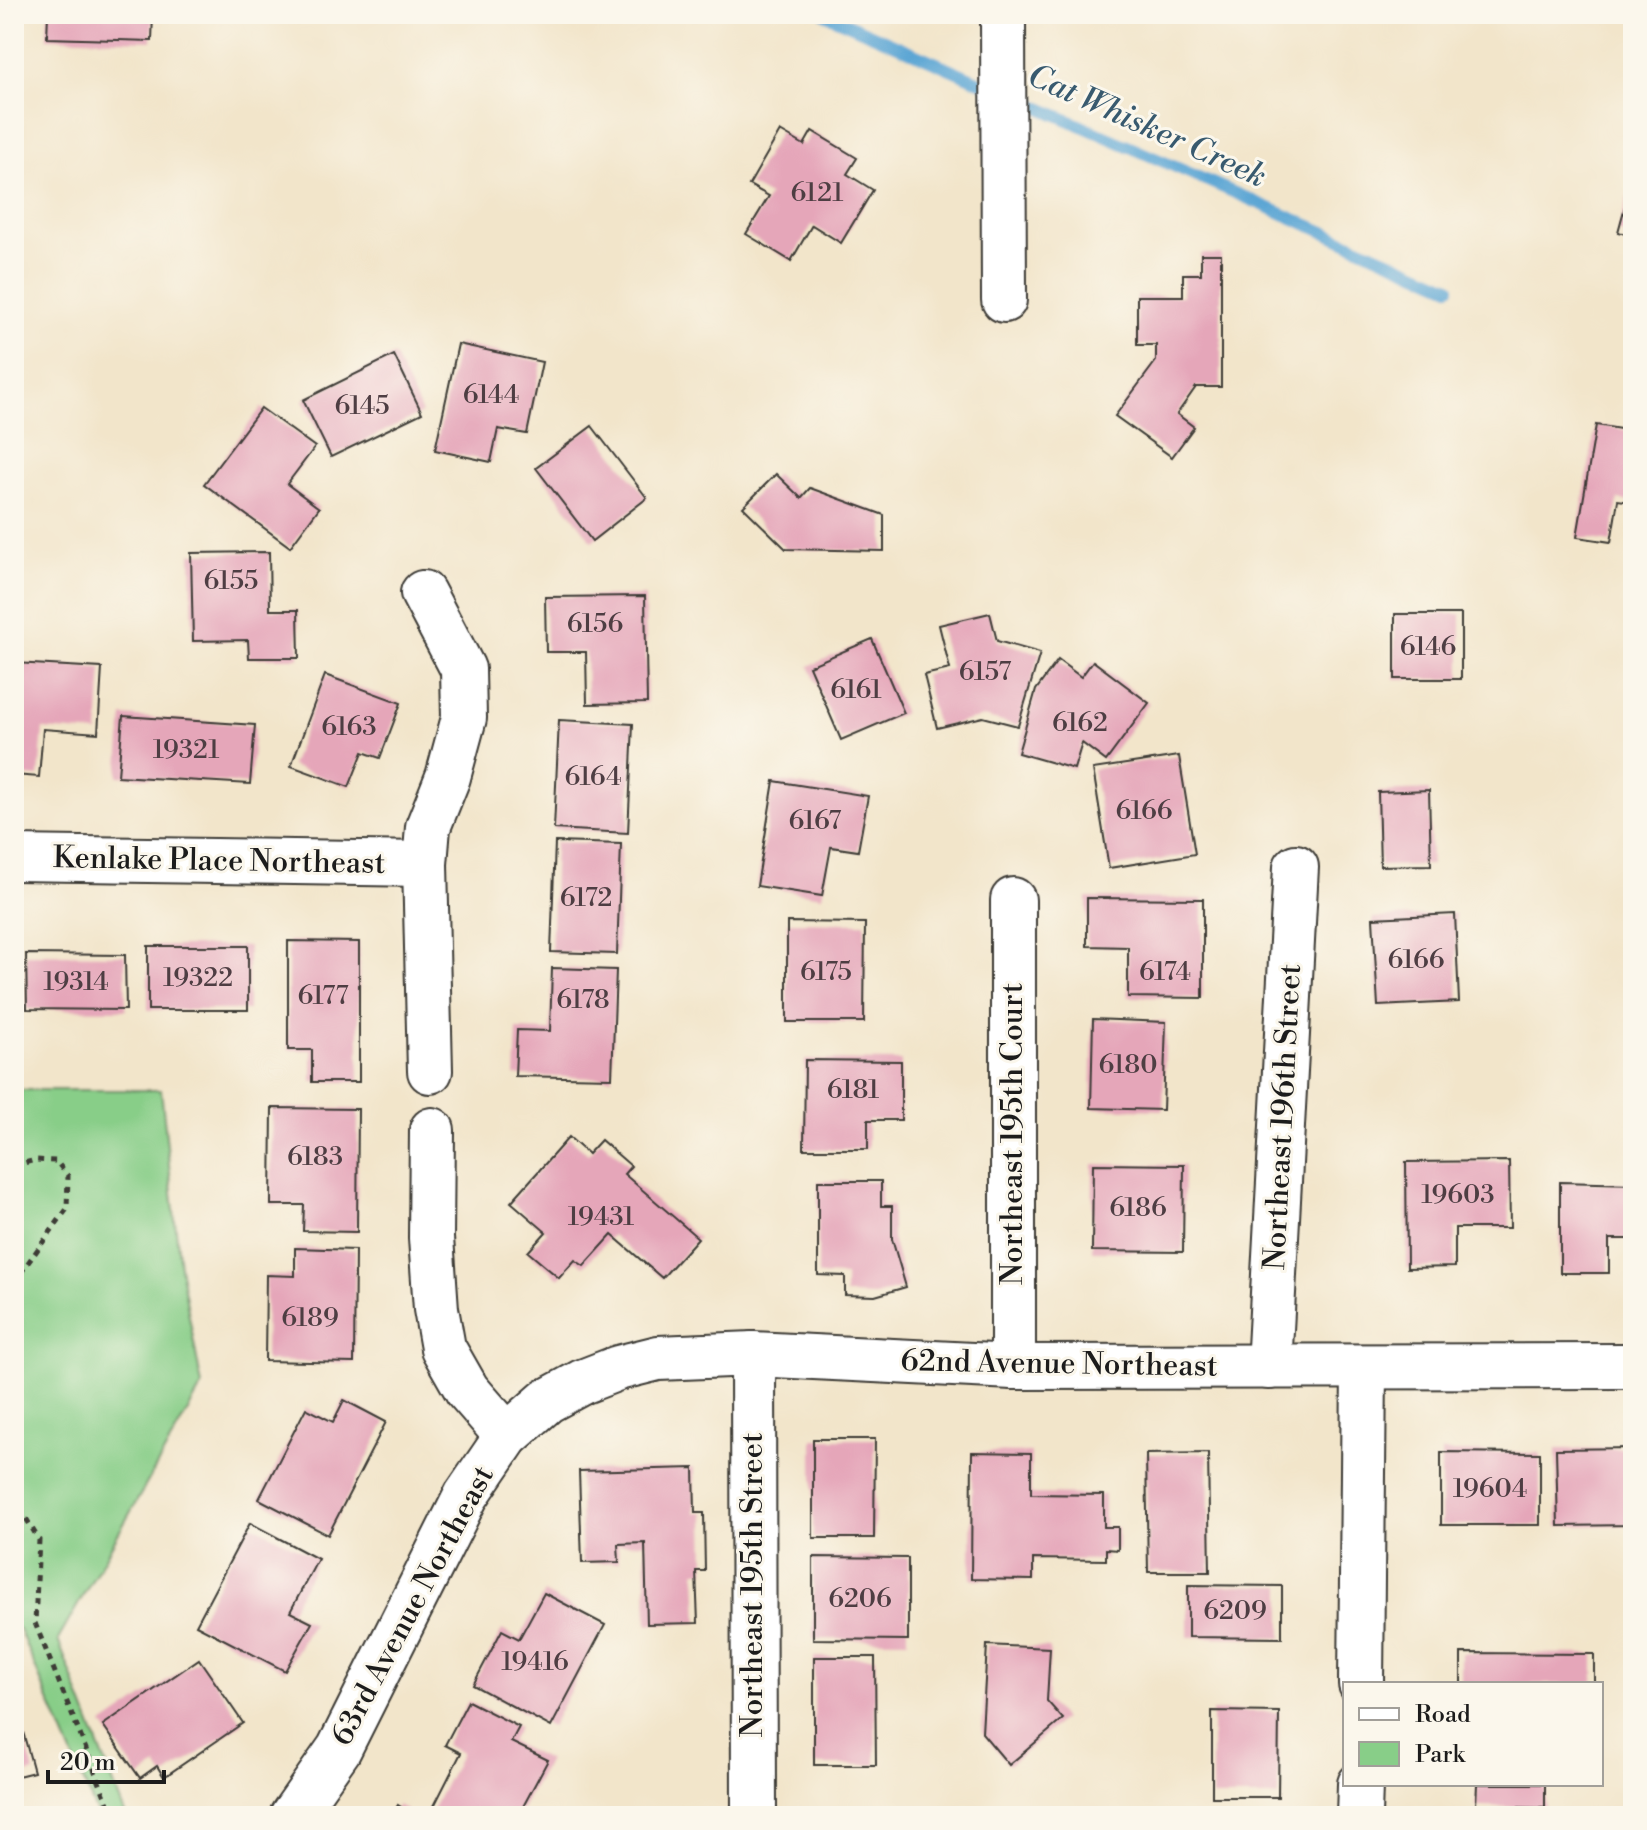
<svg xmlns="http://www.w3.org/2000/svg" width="1647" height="1830" font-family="'Libre Bodoni',serif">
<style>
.green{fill:#88ce88;stroke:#527552;stroke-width:2}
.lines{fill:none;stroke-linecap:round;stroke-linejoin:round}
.stream{stroke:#5ba6d4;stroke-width:12}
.building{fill:#e5a6b9}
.minor-casing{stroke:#3c3a36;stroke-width:48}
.path{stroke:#3c3a36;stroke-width:5;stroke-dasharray:6 6;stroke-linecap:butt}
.minor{stroke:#fff;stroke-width:44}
.labels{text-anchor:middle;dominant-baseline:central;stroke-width:6;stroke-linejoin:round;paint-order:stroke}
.number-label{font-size:26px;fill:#4e3e43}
.street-label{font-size:30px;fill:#1c1c1c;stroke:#fbf7ec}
.water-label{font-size:32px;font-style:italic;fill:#385a6f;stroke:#fbf7ec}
</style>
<rect width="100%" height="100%" fill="#fbf7ec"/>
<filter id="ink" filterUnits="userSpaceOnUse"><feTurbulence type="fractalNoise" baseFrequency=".0125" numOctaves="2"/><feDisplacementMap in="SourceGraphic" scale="16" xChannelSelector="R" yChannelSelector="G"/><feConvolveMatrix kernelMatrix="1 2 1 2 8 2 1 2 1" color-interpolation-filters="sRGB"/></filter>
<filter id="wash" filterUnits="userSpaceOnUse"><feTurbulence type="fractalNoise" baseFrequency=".006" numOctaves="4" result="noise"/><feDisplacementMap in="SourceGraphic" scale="32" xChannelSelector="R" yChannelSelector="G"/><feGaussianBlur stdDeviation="1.8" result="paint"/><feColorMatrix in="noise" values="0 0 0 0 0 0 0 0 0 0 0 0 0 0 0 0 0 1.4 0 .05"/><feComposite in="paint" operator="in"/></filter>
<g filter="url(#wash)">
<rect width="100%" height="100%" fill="#f2e5ca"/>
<path class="green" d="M14,1090H161L180,1267L202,1386L58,1640L126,1816H98L19,1629L14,1626Z"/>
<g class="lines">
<g class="stream">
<path d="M825,14L996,89"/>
<path d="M1013,96L1450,287"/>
</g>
</g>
<g id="blocks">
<g class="building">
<path d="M48,14H153L152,41L47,38Z"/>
<path d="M780,131L804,145L812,131L857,158L847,174L873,190L841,243L812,225L791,261L746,234L769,196L749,185Z"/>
<path d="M1632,181L1633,182V236L1618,232Z"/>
<path d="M1201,254H1221V387H1196L1177,414L1194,427L1172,457L1115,416L1156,361V345H1137V296H1183V274H1201Z"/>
<path d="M458,344L542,362L527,434L498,429L491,462L435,450Z"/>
<path d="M394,355L422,413L331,457L303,400Z"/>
<path d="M261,408L315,447L287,484L319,508L290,547L204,484Z"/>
<path d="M1596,425L1633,431V502L1618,500L1611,542L1577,537Z"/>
<path d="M592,426L647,498L592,541L536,468Z"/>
<path d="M776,474L801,498L810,488L884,515V551L786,549L743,507Z"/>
<path d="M269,552L270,610H298L299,658H249L248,640L193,641L191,553Z"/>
<path d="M645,596L647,703L587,704L586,652H546L545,597Z"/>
<path d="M990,613L997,641L1040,653L1018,726L983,717L937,728L924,675L950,669L939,625Z"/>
<rect x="1395" y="614" width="66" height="65"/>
<path d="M872,639L904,713L841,740L809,666Z"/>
<path d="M1058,660L1081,677L1093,661L1149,703L1106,761L1082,743L1074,769L1018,753L1036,690Z"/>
<path d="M14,663L102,668L98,733L43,729L39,777L14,775Z"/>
<path d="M325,675L401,703L380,758L363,752L349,787L291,766Z"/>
<path d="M123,716L255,725L250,784L118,776Z"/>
<path d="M559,720L633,724L628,833L554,829Z"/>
<path d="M1179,756L1195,854L1109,868L1093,769Z"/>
<path d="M774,781L868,796L858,851L831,847L822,896L757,886Z"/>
<path d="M1429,790L1431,865L1380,866L1378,792Z"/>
<path d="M555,842L621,844L617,954L551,952Z"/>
<path d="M1087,898L1203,899V998L1128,997V947L1087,946Z"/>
<path d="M1455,914L1459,1002L1378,1006L1373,918Z"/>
<path d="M787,922L865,923L864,1022H787Z"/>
<path d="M288,941L359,942V1082H312V1050H288Z"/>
<rect x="148" y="946" width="100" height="64"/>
<path d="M26,954L125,955L126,1010L27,1009Z"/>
<path d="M552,968L616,970L612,1078L515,1076L517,1030L550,1031Z"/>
<path d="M1093,1019L1166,1022L1163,1110L1091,1108Z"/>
<path d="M805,1060L901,1061V1120H868V1149H804Z"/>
<path d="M272,1108L358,1109L357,1232L303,1231L304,1205H271Z"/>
<path d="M569,1137L588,1154L601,1140L631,1166L624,1174L698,1238L662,1278L612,1235L584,1266L575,1260L559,1278L528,1252L546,1232L511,1202Z"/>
<path d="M1509,1161L1510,1228H1455V1267L1407,1268L1406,1162Z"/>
<path d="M1093,1164L1184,1165L1183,1252L1092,1251Z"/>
<path d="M818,1181H881V1206H892V1239L906,1287L875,1296L845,1295V1276L818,1275Z"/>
<path d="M1560,1182L1633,1184V1239H1609V1273H1560Z"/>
<path d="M295,1248L355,1250L354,1363L265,1361L266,1275L295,1276Z"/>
<path d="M344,1400L386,1422L328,1535L259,1499L306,1408L333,1422Z"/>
<path d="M813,1439H875L874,1538H813Z"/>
<path d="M1633,1448V1525L1558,1526L1556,1449Z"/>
<path d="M972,1452L1031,1453V1494L1104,1495V1527H1118V1550L1106,1549V1560L1033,1559V1580L971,1579Z"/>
<path d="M1441,1452L1540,1453V1525H1441Z"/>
<path d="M1208,1453L1210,1572H1148L1146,1454Z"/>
<path d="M694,1468L695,1513H704L705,1571H696L698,1623L647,1624L645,1543L618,1544L619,1562L582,1563L579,1471Z"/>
<path d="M250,1523L318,1559L290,1612L312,1623L285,1671L196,1625Z"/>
<path d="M813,1557L908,1558V1640L813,1639Z"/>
<path d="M1188,1585L1282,1586V1638L1188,1637Z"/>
<path d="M544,1593L605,1625L551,1727L473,1685L502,1630L519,1639Z"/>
<path d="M987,1645L1050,1648L1047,1701L1063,1719L1009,1765L982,1733Z"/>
<path d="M1461,1653L1594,1654V1684H1461Z"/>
<path d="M814,1657H875L876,1765H814Z"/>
<path d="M199,1659L243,1723L164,1777L157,1766L140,1778L103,1725Z"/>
<path d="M14,1699L34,1772L14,1777Z"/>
<path d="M468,1701L519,1727L511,1742L548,1760L518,1816H444L432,1810L461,1753L445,1745Z"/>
<path d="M1212,1711L1279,1712L1278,1797H1212Z"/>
<path d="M1477,1784H1545V1808L1476,1806Z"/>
<path d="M398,1805L415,1816H391Z"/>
</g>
</g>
</g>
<g filter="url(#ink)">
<use href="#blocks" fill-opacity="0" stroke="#3c3a36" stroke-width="2"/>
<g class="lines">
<defs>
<g id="minor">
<path d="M1003,14L1004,300"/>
<path d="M423,593L463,669L464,718L448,777L428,827L425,864L430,1071"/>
<path d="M14,858L425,864"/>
<path d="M1013,900V1367"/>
<path d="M432,1130L431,1238L436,1309L443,1348L467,1390L507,1436"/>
<path d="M753,1354L754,1816"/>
<path d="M1269,1367L1296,867"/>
<path d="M1361,1684L1364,1367"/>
<path d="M292,1816L339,1749L466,1496L507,1436L547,1401L582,1382L618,1368L658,1358L753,1354L1013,1367L1633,1366"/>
<path d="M1359,1816L1360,1784"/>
</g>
</defs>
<use href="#minor" class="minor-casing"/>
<g class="path">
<path d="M14,1166L35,1160L56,1161L68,1176L67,1209L14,1282"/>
<path d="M14,1498L39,1540L35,1623L113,1816"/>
</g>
<use href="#minor" class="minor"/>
</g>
</g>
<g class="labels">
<g class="number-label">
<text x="817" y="193">6121</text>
<text x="491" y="395">6144</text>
<text x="362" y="406">6145</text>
<text x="231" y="581">6155</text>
<text x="595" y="624">6156</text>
<text x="1428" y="647">6146</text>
<text x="985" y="672">6157</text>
<text x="856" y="690">6161</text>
<text x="1080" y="723">6162</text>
<text x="349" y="727">6163</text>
<text x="186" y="750">19321</text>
<text x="593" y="777">6164</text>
<text x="1144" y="811">6166</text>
<text x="815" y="821">6167</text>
<text x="586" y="898">6172</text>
<text x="1416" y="960">6166</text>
<text x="826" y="972">6175</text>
<text x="1165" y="972">6174</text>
<text x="198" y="978">19322</text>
<text x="76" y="982">19314</text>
<text x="323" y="996">6177</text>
<text x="583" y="1000">6178</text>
<text x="1128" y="1065">6180</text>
<text x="853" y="1090">6181</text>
<text x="315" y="1157">6183</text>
<text x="1458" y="1195">19603</text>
<text x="1138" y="1208">6186</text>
<text x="601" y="1217">19431</text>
<text x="310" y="1318">6189</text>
<text x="1490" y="1489">19604</text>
<text x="860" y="1599">6206</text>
<text x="1235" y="1611">6209</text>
<text x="535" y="1662">19416</text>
</g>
<g class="street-label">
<text transform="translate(219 861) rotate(1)">Kenlake Place Northeast</text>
<text transform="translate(1283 1117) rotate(-87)">Northeast 196th Street</text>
<text transform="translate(1013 1134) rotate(-90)">Northeast 195th Court</text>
<text transform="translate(1059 1364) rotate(1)">62nd Avenue Northeast</text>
<text transform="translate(753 1585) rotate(-90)">Northeast 195th Street</text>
<text transform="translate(413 1606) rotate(-62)">63rd Avenue Northeast</text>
</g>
<g class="water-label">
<text transform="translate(1147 126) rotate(24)">Cat Whisker Creek</text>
</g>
</g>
<rect width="1647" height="1830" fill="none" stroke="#fbf7ec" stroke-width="48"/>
<rect x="1343" y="1682" width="260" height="104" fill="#fbf7ec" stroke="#a29f99" stroke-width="2"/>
<rect x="1359" y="1708" width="40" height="12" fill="#ffffff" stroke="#a29f99" stroke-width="2"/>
<text x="1415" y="1722" font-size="24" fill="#1c1c1c">Road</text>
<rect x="1359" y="1742" width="40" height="24" fill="#88ce88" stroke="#a29f99" stroke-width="2"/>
<text x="1415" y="1762" font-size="24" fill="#1c1c1c">Park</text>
<path d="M48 1770v12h116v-12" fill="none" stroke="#1c1c1c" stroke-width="4"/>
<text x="60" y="1770" font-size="24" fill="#1c1c1c" stroke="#fbf7ec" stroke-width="6" paint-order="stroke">20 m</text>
</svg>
